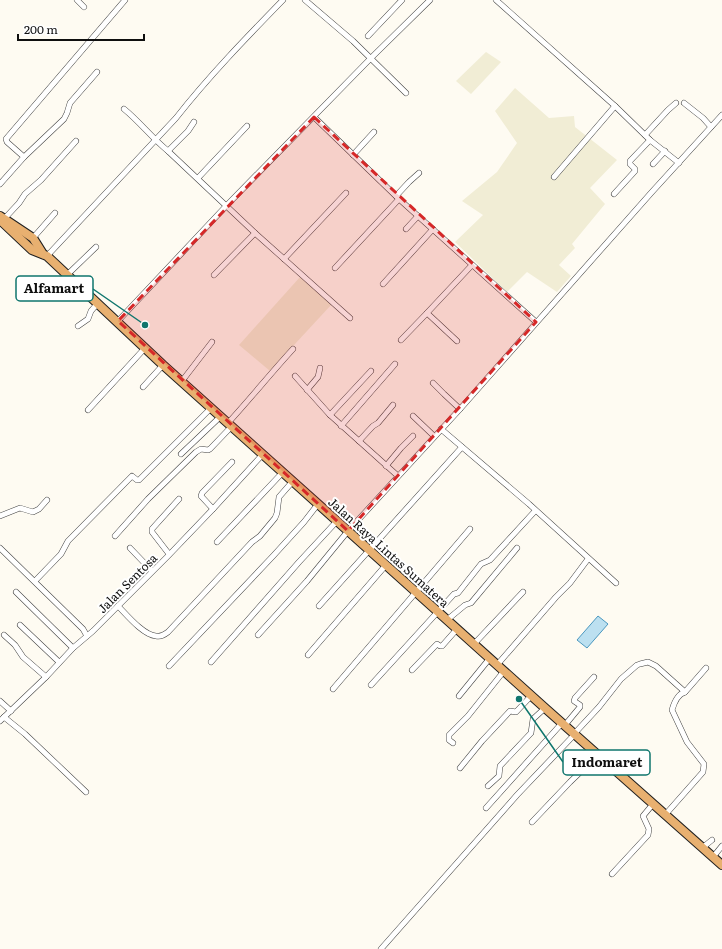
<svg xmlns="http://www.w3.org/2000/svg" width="722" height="949" font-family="Literata,serif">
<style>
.farmland{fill:#f1edd5}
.water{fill:#bce0f0;stroke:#4b98bf}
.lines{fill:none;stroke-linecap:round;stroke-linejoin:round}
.minor-casing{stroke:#424242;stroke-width:6}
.trunk-casing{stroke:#202020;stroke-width:10}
.minor{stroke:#fff;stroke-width:5}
.trunk{stroke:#e8b070;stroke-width:8}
.marked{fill:#d62828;fill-opacity:0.2;stroke:#d62828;stroke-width:3;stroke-dasharray:8 5;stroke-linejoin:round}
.labels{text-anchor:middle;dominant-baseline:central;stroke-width:4;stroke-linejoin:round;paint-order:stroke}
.street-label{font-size:12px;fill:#0f0f0f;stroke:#fff}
.leader{fill:none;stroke:#0f766e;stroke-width:1.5}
.callout-dot{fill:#0f766e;stroke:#fff;stroke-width:1.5}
.callout{fill:#fff;stroke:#0f766e;stroke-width:1.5}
.callout-label{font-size:13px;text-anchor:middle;font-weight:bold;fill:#0f0f0f}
</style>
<rect width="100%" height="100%" fill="#fefbf2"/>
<g class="farmland">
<path d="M486,52L501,62L471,94L456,81Z"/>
<path d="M515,88L549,118L574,116L575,127L617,160L590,188L605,204L572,244L575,248L559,265L571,276L557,292L527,272L507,292L455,242L483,215L462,201L497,172L517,143L495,111Z"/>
<path d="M300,277L332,304L270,371L239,345Z"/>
</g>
<path class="water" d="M598,616L608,624L587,648L577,640Z"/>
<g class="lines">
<defs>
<g id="minor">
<path d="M77,0L84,7"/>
<path d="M305,0L353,41L406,93"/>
<path d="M496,0L615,106L650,140L679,163"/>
<path d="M368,36L402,0"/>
<path d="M684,103L703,118L711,127"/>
<path d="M124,109C140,122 152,138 168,151L255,233L350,318"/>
<path d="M314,117L399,199L536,322"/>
<path d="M645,135L668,110L676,103"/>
<path d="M168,151L188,131L194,122"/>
<path d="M353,155L374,132"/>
<path d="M24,157L64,119L67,113L70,103L97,72"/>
<path d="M653,164L665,151"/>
<path d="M554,177L615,106"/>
<path d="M198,178L247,126"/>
<path d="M0,184L24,157L7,142L6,139L125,0"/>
<path d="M614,194L635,171V169L630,164V161L650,140"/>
<path d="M396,196L409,182L419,173"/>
<path d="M5,218L19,203L25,194L41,180L76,141"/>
<path d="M406,229L418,216"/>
<path d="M33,238L55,213"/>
<path d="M47,256L176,118C209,76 246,38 283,0"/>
<path d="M284,259L346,193"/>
<path d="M335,268L399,199"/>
<path d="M67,275L96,247"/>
<path d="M214,275L255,233"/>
<path d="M383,284L433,229"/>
<path d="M118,321L228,204L370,59L430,0"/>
<path d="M78,326L88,319L91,311L98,303"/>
<path d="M401,340L427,313"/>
<path d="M457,341L427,313L472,265"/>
<path d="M295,376L330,415L398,476"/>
<path d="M182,381L212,342"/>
<path d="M433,383L444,394L460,409"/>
<path d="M143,387L163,365"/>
<path d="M307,390L318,377L320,368"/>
<path d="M88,410L145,348"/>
<path d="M330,415L371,371"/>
<path d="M413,416L434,436"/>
<path d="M228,423C250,399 271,373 293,349"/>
<path d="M341,426L395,364"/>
<path d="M441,429L529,504L616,583"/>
<path d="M359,441L373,426L378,423L393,405"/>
<path d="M181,454L221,416"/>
<path d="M386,466L401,448L413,436"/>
<path d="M213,509L201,496L202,493L232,462"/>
<path d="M0,516L20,508L33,512L39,509L47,500"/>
<path d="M115,536L148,499L196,452L201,449L208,450L210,449L232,426"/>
<path d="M217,542L283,472"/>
<path d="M0,548L83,629L87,636"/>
<path d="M130,548L152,571"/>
<path d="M169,554L152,532V529L179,499"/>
<path d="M35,581L61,554L68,541L132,476L137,480H139L211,408"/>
<path d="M16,592L73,648"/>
<path d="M118,606C126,614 143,635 156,636C161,637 164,635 168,632L252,542L260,536L275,518L277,513L279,497L293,481"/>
<path d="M319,606L462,447"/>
<path d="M447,620L465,605L471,603L517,548"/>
<path d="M20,625L59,662"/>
<path d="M4,635L15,645L23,657L46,677"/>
<path d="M258,635L307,581L348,531L460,409L651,193L722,115"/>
<path d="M474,644L523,592"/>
<path d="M308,655L386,565"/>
<path d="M211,662L299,562L337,521"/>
<path d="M497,665L556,597L570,583L588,559"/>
<path d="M169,666L274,555L304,522L318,504"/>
<path d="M412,670L436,645L437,644L440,646H442L457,629"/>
<path d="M371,685L454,594L458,593L481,564L490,560L535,511"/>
<path d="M333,689L470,529"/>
<path d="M459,696L490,658"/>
<path d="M0,701L11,711"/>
<path d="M4,717L25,734L86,792"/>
<path d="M0,721L46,677L73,648L93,631L168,556L213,509L263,454"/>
<path d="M565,725L580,707V705L574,701L575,698L594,677"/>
<path d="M574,734L599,707L621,679L637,665L640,664L648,662L656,666L685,692"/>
<path d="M453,743L449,740V735L468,716L504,671"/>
<path d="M460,768L482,741L510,711L516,712L531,696"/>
<path d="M488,786L499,776L500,766L531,733L533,719L545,708"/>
<path d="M486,808L562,723"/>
<path d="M665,815L703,772L704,764L687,742L672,710C674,703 678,694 685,692L706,668"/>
<path d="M532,822L570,782L598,755"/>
<path d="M702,848L712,840"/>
<path d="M713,857L722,846"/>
<path d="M612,874L648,835L649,829L643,816L653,804"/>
<path d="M381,949L517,795L575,734"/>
</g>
<g id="trunk">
<path d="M0,216L33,238L43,254"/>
<path d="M0,220L32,250L47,256L163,365L318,504L545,708L722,865"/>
</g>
</defs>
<use href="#minor" class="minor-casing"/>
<use href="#trunk" class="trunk-casing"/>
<use href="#minor" class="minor"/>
<use href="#trunk" class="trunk"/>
</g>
<path class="marked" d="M314,117L536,322L348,531L118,321Z"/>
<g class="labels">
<g class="street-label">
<text transform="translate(389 552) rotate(42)">Jalan Raya Lintas Sumatera</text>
<text transform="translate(127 583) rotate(-45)">Jalan Sentosa</text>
</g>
</g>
<path class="leader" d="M145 325L93 289M519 699L563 762"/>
<g class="callout-dot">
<circle cx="145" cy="325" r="4"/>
<circle cx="519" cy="699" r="4"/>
</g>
<g class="callout">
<rect x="16" y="276" width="77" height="25" rx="4"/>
<rect x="563" y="750" width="87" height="25" rx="4"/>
</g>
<g class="callout-label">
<text x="54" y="293">Alfamart</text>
<text x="607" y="767">Indomaret</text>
</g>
<path d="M18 34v6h126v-6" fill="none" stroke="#0f0f0f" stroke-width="2"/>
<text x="24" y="34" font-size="12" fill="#0f0f0f" stroke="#ffffff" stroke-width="3" paint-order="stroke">200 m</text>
</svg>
